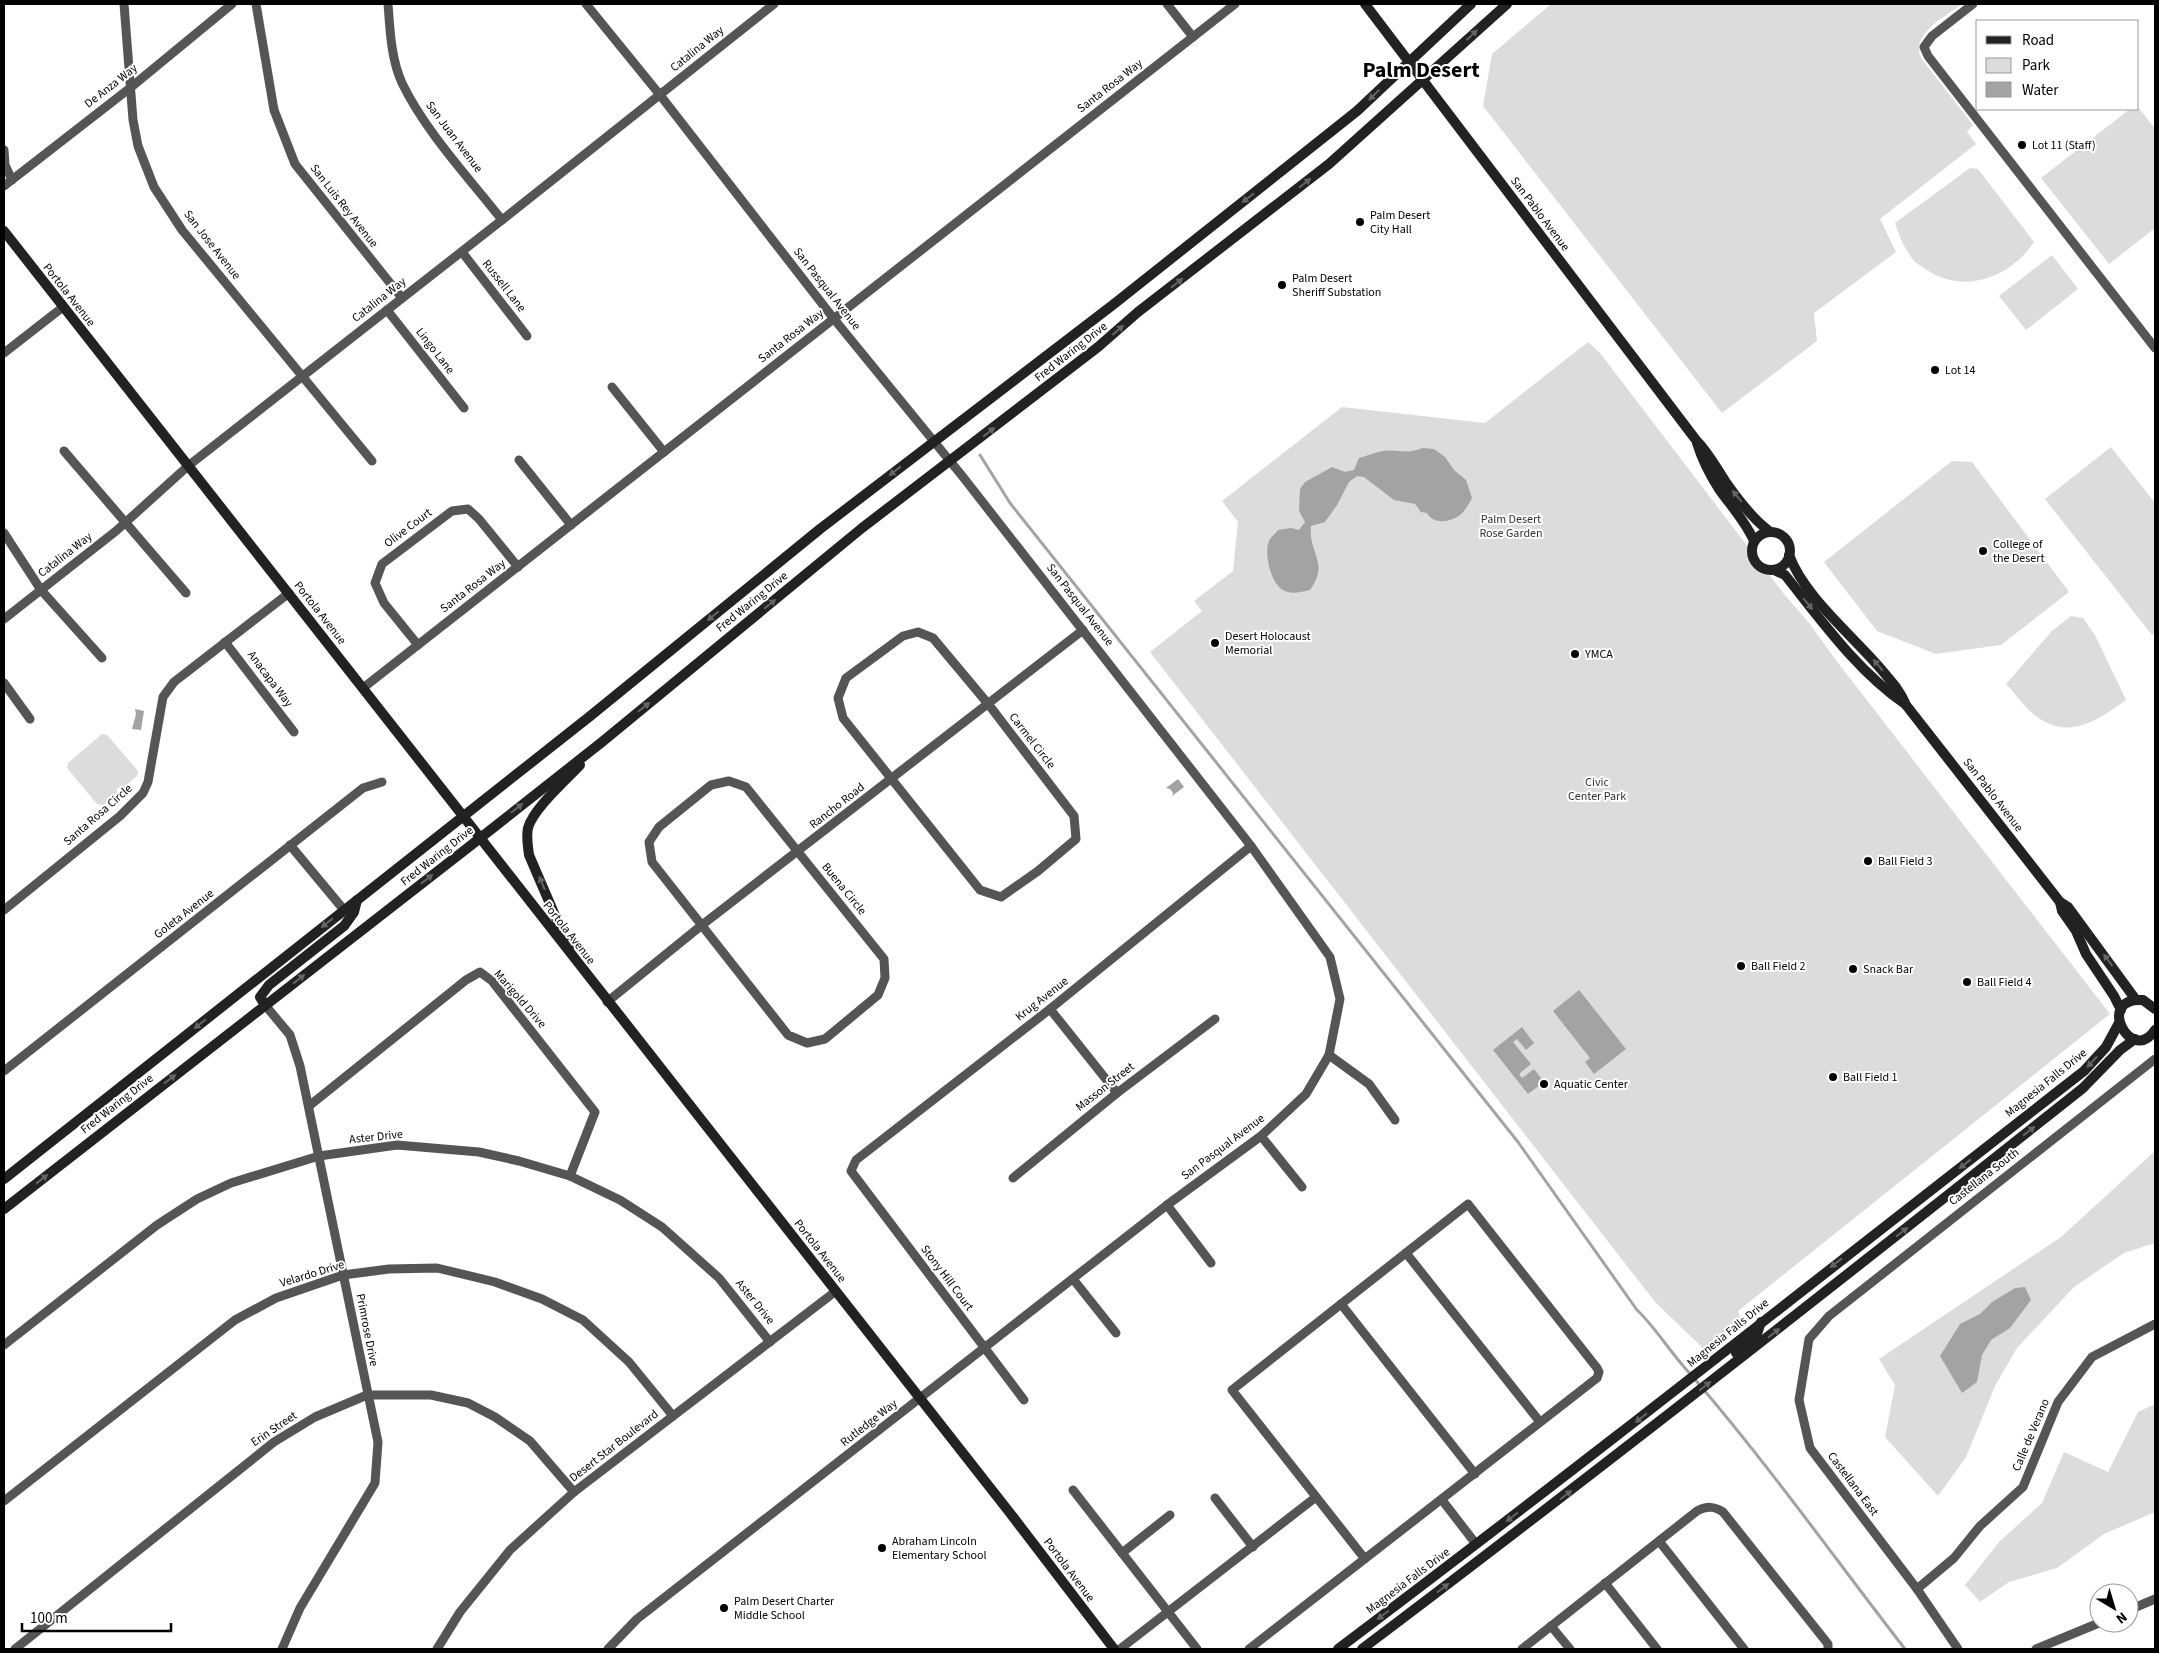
<svg xmlns="http://www.w3.org/2000/svg" width="2159" height="1653" font-family="'Source Sans 3',sans-serif">
<style>
.green{fill:#dcdcdc}
.water{fill:#a3a3a3}
.lines{fill:none;stroke-linecap:round;stroke-linejoin:round}
.stream{stroke:#a3a3a3;stroke-width:3}
.street{stroke:#555;stroke-width:9}
.secondary{stroke:#222;stroke-width:10}
.oneway{fill:#646464}
.poi-dot{fill:#000;stroke:#fff;stroke-width:2}
.labels{text-anchor:middle;dominant-baseline:central;stroke-width:4;stroke-linejoin:round;paint-order:stroke}
.street-label{font-size:12px;fill:#000;stroke:#fff}
.poi-label{font-size:12px;fill:#000;stroke:#fff;text-anchor:start}
.park-label{font-size:12px;fill:#333;stroke:#fff}
.town-label{font-size:22px;font-weight:bold;fill:#000;stroke:#fff}
</style>
<rect width="100%" height="100%" fill="#fff"/>
<g class="green">
<path d="M1551,4H1962C1946,16 1910,34 1921,58L1973,125L1967,132L1976,144L1880,219L1896,252L1814,313L1817,341L1722,413L1483,106L1492,54Z"/>
<path d="M2138,107L2155,129V228L2109,264L2041,178L2130,109H2138Z"/>
<path d="M1970,168L1978,169L2034,242C2011,277 1964,295 1927,270C1923,267 1917,264 1914,261C1905,250 1899,236 1895,223Z"/>
<path d="M2052,255L2078,289L2026,330L1999,296Z"/>
<path d="M1588,342L1600,353L1784,594L1810,624L1835,659L2110,1014L1738,1311L1742,1325L1708,1353L1655,1302L1150,652L1202,611L1194,601L1233,571L1238,522L1222,501L1342,407L1485,423Z"/>
<path d="M2111,447L2155,503V632L2152,635L2045,499Z"/>
<path d="M1952,461L1972,462L2069,592L2001,645L1936,654L1877,631L1824,562Z"/>
<path d="M2071,616L2083,618L2095,635L2126,700C2094,723 2064,743 2029,710C2021,703 2014,692 2006,684L2052,631Z"/>
<path d="M102,734L107,735L138,771L137,776L123,788H117V794L103,805L97,804L67,768L68,763Z"/>
<path d="M2155,1151V1243L2124,1253L2074,1287L2017,1348L1995,1386L1966,1457L1938,1496L1885,1437L1895,1385L1879,1359L2061,1237Z"/>
<path d="M2155,1404V1512L2104,1534L2057,1568L2009,1582L1980,1602L1965,1585L2000,1541L2042,1503L2064,1452L2108,1472L2138,1412Z"/>
</g>
<g class="water">
<path d="M1423,448L1434,449L1445,457L1454,470L1466,480L1472,498C1470,502 1467,507 1464,511C1455,522 1434,526 1427,513L1421,512L1415,504L1394,500L1364,477L1357,476L1349,482L1337,505L1325,522L1311,526C1308,554 1330,562 1310,590C1301,592 1291,595 1283,590C1270,583 1263,550 1270,539C1272,536 1276,533 1278,530L1291,528L1299,530L1305,522L1299,511L1300,489L1305,482L1332,467L1345,472L1354,470L1359,458C1367,456 1375,452 1383,451C1398,449 1404,455 1423,448Z"/>
<path d="M135,709L144,711L141,730L132,729L136,714Z"/>
<path d="M1178,779L1184,787L1172,796L1173,793L1170,789L1166,788Z"/>
<path d="M1579,990L1626,1049L1594,1074L1585,1062L1590,1058L1553,1011Z"/>
<path d="M1522,1027L1534,1043L1526,1050L1517,1039L1513,1042L1531,1064L1519,1074L1522,1078L1534,1069L1544,1082L1528,1094L1493,1050Z"/>
<path d="M2025,1287L2031,1300L2010,1328L1991,1340L1982,1355L1977,1382L1962,1393L1940,1356L1960,1324L1980,1314L1992,1302L2015,1288Z"/>
</g>
<g class="lines">
<path class="stream" d="M980,455L1010,503L1518,1142L1637,1310C1655,1327 1668,1349 1685,1368C1763,1457 1832,1555 1905,1649"/>
<g class="street">
<path d="M124,4L133,120L138,146L154,187L182,230L372,461"/>
<path d="M256,4L274,110L295,164L402,298"/>
<path d="M388,4C390,30 391,59 402,83C425,131 469,178 502,220"/>
<path d="M586,4L660,95L834,319L963,477L1251,846L1330,957L1340,999L1329,1055L1306,1094L1261,1136L1167,1205L637,1619L608,1649"/>
<path d="M1167,4L1193,37"/>
<path d="M1973,4L1932,36L1924,47L1928,56L2155,348"/>
<path d="M4,150L5,165L12,180"/>
<path d="M4,186L130,88L232,4"/>
<path d="M462,252L527,336"/>
<path d="M387,310L464,408"/>
<path d="M4,353L63,307"/>
<path d="M612,387L664,452"/>
<path d="M64,451L186,593"/>
<path d="M519,460L571,525"/>
<path d="M4,533L41,590L102,658"/>
<path d="M4,619L116,531L188,466L502,220L774,4"/>
<path d="M918,632L933,638L989,705L1074,816L1076,839L1038,871L1001,897L980,890L843,718L838,698L846,678L903,636Z"/>
<path d="M225,642L294,732"/>
<path d="M418,645L384,603L375,583L382,564L452,511L468,509L479,519L518,567"/>
<path d="M4,683L30,719"/>
<path d="M363,688L1235,4"/>
<path d="M729,781L746,787L884,959L885,978L878,995L825,1039L807,1043L788,1035L652,862L649,842L659,827L711,785Z"/>
<path d="M290,845L344,910"/>
<path d="M4,910L120,816L143,793L148,782L163,697L174,682L289,593"/>
<path d="M607,1002L702,925L1083,630"/>
<path d="M265,1005L290,1035L300,1066L378,1442L375,1483L300,1608L282,1649"/>
<path d="M1050,1009L1117,1093"/>
<path d="M1329,1055L1369,1084L1395,1120"/>
<path d="M4,1071L363,788L382,782"/>
<path d="M309,1106L466,980L480,972L492,981L595,1112L570,1176"/>
<path d="M1261,1136L1302,1187"/>
<path d="M1013,1178L1117,1093L1215,1019"/>
<path d="M1167,1205L1211,1263"/>
<path d="M1406,1253L1540,1422"/>
<path d="M1073,1279L1116,1333"/>
<path d="M1341,1304L1475,1474"/>
<path d="M4,1345L157,1225L197,1199L231,1183L319,1156L397,1145L479,1152L519,1161L570,1176L620,1200L662,1227L719,1278L770,1342"/>
<path d="M1024,1400L851,1171L856,1160L1050,1009L1251,846"/>
<path d="M1073,1490L1197,1649"/>
<path d="M1215,1498L1253,1547"/>
<path d="M1442,1500L1476,1544"/>
<path d="M4,1501L235,1320L276,1298L343,1275L389,1269L437,1268L495,1282L542,1299L583,1320L629,1362L673,1416"/>
<path d="M1659,1541L1744,1649"/>
<path d="M1122,1553L1170,1515"/>
<path d="M1605,1583L1657,1649"/>
<path d="M1917,1589L1954,1558L1980,1526L2023,1487L2058,1402L2092,1357L2155,1324"/>
<path d="M2129,1610L2155,1599"/>
<path d="M1551,1626L1570,1649"/>
<path d="M15,1649L274,1442L315,1417L367,1395H431L468,1403L495,1417L530,1441L574,1492"/>
<path d="M437,1649L460,1612L510,1550L574,1492L836,1291"/>
<path d="M1120,1649L1316,1497"/>
<path d="M1249,1649L1597,1378L1599,1372L1597,1368L1468,1204L1232,1390L1365,1559"/>
<path d="M1522,1649L1697,1511C1707,1506 1714,1506 1723,1512L1828,1644V1649"/>
<path d="M1958,1649L1917,1589L1810,1448L1799,1400L1809,1339L1829,1316L2155,1059"/>
<path d="M2036,1649L2099,1623"/>
</g>
<g class="secondary">
<path d="M1365,4L1696,440C1709,453 1717,469 1727,484C1739,501 1753,519 1769,531"/>
<path d="M4,231L1010,1513L1114,1649"/>
<path d="M1697,443C1702,459 1710,475 1719,489C1731,506 1746,522 1754,541"/>
<circle cx="1771" cy="551" r="19"/>
<path d="M1789,555C1804,596 1851,634 1880,668C1890,680 1900,690 1906,705L2060,902L2068,907L2136,1000"/>
<path d="M1774,570L1785,575C1821,620 1857,671 1905,704"/>
<path d="M2060,902L2062,911L2076,931L2086,954L2114,996L2121,1010"/>
<path d="M569,948L529,855C528,846 526,837 528,828C533,809 566,780 580,765"/>
<path d="M265,1005L260,997L269,985L344,926L354,912L357,900"/>
<path d="M2155,1009L2143,1000C2094,997 2132,1066 2155,1030"/>
<path d="M4,1179L589,717L820,529L1114,304L1357,111L1471,4"/>
<path d="M4,1209L479,839L602,742L862,528L1098,347L1138,312L1329,164L1507,4"/>
<path d="M1736,1353L1757,1334L1761,1322"/>
<path d="M1338,1649C1589,1460 1836,1264 2084,1071L2106,1047L2119,1023"/>
<path d="M1362,1649C1605,1466 1845,1277 2083,1088L2120,1050L2135,1039"/>
</g>
</g>
<defs><path id="oneway-solid" d="M-6-.8H1V-3.2L6.5 0L1 3.2V.8H-6Z" transform="scale(1.25)"/></defs>
<g class="oneway">
<use href="#oneway-solid" transform="translate(1472 35) rotate(-44)"/>
<use href="#oneway-solid" transform="translate(1374 95) rotate(136)"/>
<use href="#oneway-solid" transform="translate(1305 183) rotate(-38)"/>
<use href="#oneway-solid" transform="translate(1248 198) rotate(142)"/>
<use href="#oneway-solid" transform="translate(1177 283) rotate(-38)"/>
<use href="#oneway-solid" transform="translate(1118 330) rotate(-41)"/>
<use href="#oneway-solid" transform="translate(989 432) rotate(-38)"/>
<use href="#oneway-solid" transform="translate(895 471) rotate(142)"/>
<use href="#oneway-solid" transform="translate(1737 496) rotate(-129)"/>
<use href="#oneway-solid" transform="translate(770 604) rotate(-39)"/>
<use href="#oneway-solid" transform="translate(1808 604) rotate(51)"/>
<use href="#oneway-solid" transform="translate(713 616) rotate(141)"/>
<use href="#oneway-solid" transform="translate(1878 665) rotate(-130)"/>
<use href="#oneway-solid" transform="translate(644 707) rotate(-39)"/>
<use href="#oneway-solid" transform="translate(517 808) rotate(-38)"/>
<use href="#oneway-solid" transform="translate(427 879) rotate(-38)"/>
<use href="#oneway-solid" transform="translate(542 883) rotate(-113)"/>
<use href="#oneway-solid" transform="translate(327 923) rotate(142)"/>
<use href="#oneway-solid" transform="translate(2108 960) rotate(-126)"/>
<use href="#oneway-solid" transform="translate(299 979) rotate(-38)"/>
<use href="#oneway-solid" transform="translate(200 1024) rotate(142)"/>
<use href="#oneway-solid" transform="translate(2092 1062) rotate(133)"/>
<use href="#oneway-solid" transform="translate(170 1079) rotate(-38)"/>
<use href="#oneway-solid" transform="translate(2029 1131) rotate(-38)"/>
<use href="#oneway-solid" transform="translate(1965 1164) rotate(142)"/>
<use href="#oneway-solid" transform="translate(42 1179) rotate(-38)"/>
<use href="#oneway-solid" transform="translate(1902 1232) rotate(-38)"/>
<use href="#oneway-solid" transform="translate(1836 1263) rotate(142)"/>
<use href="#oneway-solid" transform="translate(1774 1333) rotate(-38)"/>
<use href="#oneway-solid" transform="translate(1705 1386) rotate(-38)"/>
<use href="#oneway-solid" transform="translate(1641 1418) rotate(142)"/>
<use href="#oneway-solid" transform="translate(1566 1495) rotate(-37)"/>
<use href="#oneway-solid" transform="translate(1512 1517) rotate(143)"/>
<use href="#oneway-solid" transform="translate(1443 1588) rotate(-37)"/>
<use href="#oneway-solid" transform="translate(1383 1615) rotate(143)"/>
</g>
<g class="poi-dot">
<circle cx="2022" cy="145" r="5"/>
<circle cx="1360" cy="222" r="5"/>
<circle cx="1282" cy="285" r="5"/>
<circle cx="1935" cy="370" r="5"/>
<circle cx="1983" cy="551" r="5"/>
<circle cx="1215" cy="643" r="5"/>
<circle cx="1575" cy="654" r="5"/>
<circle cx="1868" cy="861" r="5"/>
<circle cx="1741" cy="966" r="5"/>
<circle cx="1853" cy="969" r="5"/>
<circle cx="1967" cy="982" r="5"/>
<circle cx="1833" cy="1077" r="5"/>
<circle cx="1544" cy="1084" r="5"/>
<circle cx="882" cy="1548" r="5"/>
<circle cx="724" cy="1608" r="5"/>
</g>
<g class="labels">
<g class="street-label">
<text transform="translate(697 49) rotate(-39)">Catalina Way</text>
<text transform="translate(111 86) rotate(-38)">De Anza Way</text>
<text transform="translate(1110 86) rotate(-38)">Santa Rosa Way</text>
<text transform="translate(454 137) rotate(53)">San Juan Avenue</text>
<text transform="translate(344 206) rotate(52)">San Luis Rey Avenue</text>
<text transform="translate(1540 214) rotate(53)">San Pablo Avenue</text>
<text transform="translate(212 245) rotate(52)">San Jose Avenue</text>
<text transform="translate(504 286) rotate(52)">Russell Lane</text>
<text transform="translate(827 289) rotate(52)">San Pasqual Avenue</text>
<text transform="translate(69 295) rotate(52)">Portola Avenue</text>
<text transform="translate(379 300) rotate(-38)">Catalina Way</text>
<text transform="translate(791 336) rotate(-38)">Santa Rosa Way</text>
<text transform="translate(435 351) rotate(52)">Lingo Lane</text>
<text transform="translate(1071 352) rotate(-38)">Fred Waring Drive</text>
<text transform="translate(408 528) rotate(-37)">Olive Court</text>
<text transform="translate(65 555) rotate(-38)">Catalina Way</text>
<text transform="translate(473 586) rotate(-38)">Santa Rosa Way</text>
<text transform="translate(752 602) rotate(-39)">Fred Waring Drive</text>
<text transform="translate(1080 605) rotate(52)">San Pasqual Avenue</text>
<text transform="translate(320 613) rotate(52)">Portola Avenue</text>
<text transform="translate(270 679) rotate(53)">Anacapa Way</text>
<text transform="translate(1032 741) rotate(52)">Carmel Circle</text>
<text transform="translate(1993 795) rotate(52)">San Pablo Avenue</text>
<text transform="translate(837 806) rotate(-38)">Rancho Road</text>
<text transform="translate(98 815) rotate(-41)">Santa Rosa Circle</text>
<text transform="translate(437 856) rotate(-38)">Fred Waring Drive</text>
<text transform="translate(844 889) rotate(51)">Buena Circle</text>
<text transform="translate(184 914) rotate(-38)">Goleta Avenue</text>
<text transform="translate(569 933) rotate(52)">Portola Avenue</text>
<text transform="translate(520 999) rotate(49)">Marigold Drive</text>
<text transform="translate(1042 999) rotate(-38)">Krug Avenue</text>
<text transform="translate(2046 1083) rotate(-39)">Magnesia Falls Drive</text>
<text transform="translate(1105 1087) rotate(-38)">Masson Street</text>
<text transform="translate(117 1104) rotate(-38)">Fred Waring Drive</text>
<text transform="translate(376 1137) rotate(-6)">Aster Drive</text>
<text transform="translate(1223 1147) rotate(-37)">San Pasqual Avenue</text>
<text transform="translate(1984 1177) rotate(-38)">Castellana South</text>
<text transform="translate(820 1251) rotate(52)">Portola Avenue</text>
<text transform="translate(312 1274) rotate(-17)">Velardo Drive</text>
<text transform="translate(947 1278) rotate(53)">Stony Hill Court</text>
<text transform="translate(755 1302) rotate(51)">Aster Drive</text>
<text transform="translate(367 1330) rotate(79)">Primrose Drive</text>
<text transform="translate(1728 1333) rotate(-39)">Magnesia Falls Drive</text>
<text transform="translate(869 1423) rotate(-38)">Rutledge Way</text>
<text transform="translate(274 1429) rotate(-34)">Erin Street</text>
<text transform="translate(2031 1435) rotate(-67)">Calle de Verano</text>
<text transform="translate(614 1446) rotate(-38)">Desert Star Boulevard</text>
<text transform="translate(1853 1484) rotate(53)">Castellana East</text>
<text transform="translate(1069 1570) rotate(53)">Portola Avenue</text>
<text transform="translate(1408 1581) rotate(-37)">Magnesia Falls Drive</text>
</g>
<g class="poi-label">
<text x="2032" y="145">Lot 11 (Staff)</text>
<text x="1370" y="215">Palm Desert<tspan x="1370" dy="14">City Hall</tspan></text>
<text x="1292" y="278">Palm Desert<tspan x="1292" dy="14">Sheriff Substation</tspan></text>
<text x="1945" y="370">Lot 14</text>
<text x="1993" y="544">College of<tspan x="1993" dy="14">the Desert</tspan></text>
<text x="1225" y="636">Desert Holocaust<tspan x="1225" dy="14">Memorial</tspan></text>
<text x="1585" y="654">YMCA</text>
<text x="1878" y="861">Ball Field 3</text>
<text x="1751" y="966">Ball Field 2</text>
<text x="1863" y="969">Snack Bar</text>
<text x="1977" y="982">Ball Field 4</text>
<text x="1843" y="1077">Ball Field 1</text>
<text x="1554" y="1084">Aquatic Center</text>
<text x="892" y="1541">Abraham Lincoln<tspan x="892" dy="14">Elementary School</tspan></text>
<text x="734" y="1601">Palm Desert Charter<tspan x="734" dy="14">Middle School</tspan></text>
</g>
<g class="park-label">
<text x="1511" y="519">Palm Desert<tspan x="1511" dy="14">Rose Garden</tspan></text>
<text x="1597" y="782">Civic<tspan x="1597" dy="14">Center Park</tspan></text>
</g>
<g class="town-label">
<text x="1421" y="70">Palm Desert</text>
</g>
</g>
<rect width="2159" height="1653" fill="none" stroke="#000000" stroke-width="10"/>
<rect x="1976" y="20" width="162" height="90" fill="#ffffff" stroke="#999999"/>
<rect x="1986" y="36" width="25" height="8" fill="#222222" stroke="#999999"/>
<text x="2022" y="45" font-size="15" fill="#000000">Road</text>
<rect x="1986" y="58" width="25" height="15" fill="#dcdcdc" stroke="#999999"/>
<text x="2022" y="70" font-size="15" fill="#000000">Park</text>
<rect x="1986" y="82" width="25" height="15" fill="#a3a3a3" stroke="#999999"/>
<text x="2022" y="95" font-size="15" fill="#000000">Water</text>
<g transform="translate(2114 1608) rotate(142)"><circle r="24" fill="#ffffff" stroke="#999999"/>
<path d="M0-4L9 19L0 12L-9 19Z" fill="#000000"/>
<text y="-8" font-size="14" font-weight="bold" text-anchor="middle" fill="#000000">N</text>
</g>
<path d="M22 1623v8h149v-8" fill="none" stroke="#000000" stroke-width="2.5"/>
<text x="30" y="1623" font-size="15" fill="#000000" stroke="#ffffff" stroke-width="4" paint-order="stroke">100 m</text>
</svg>
